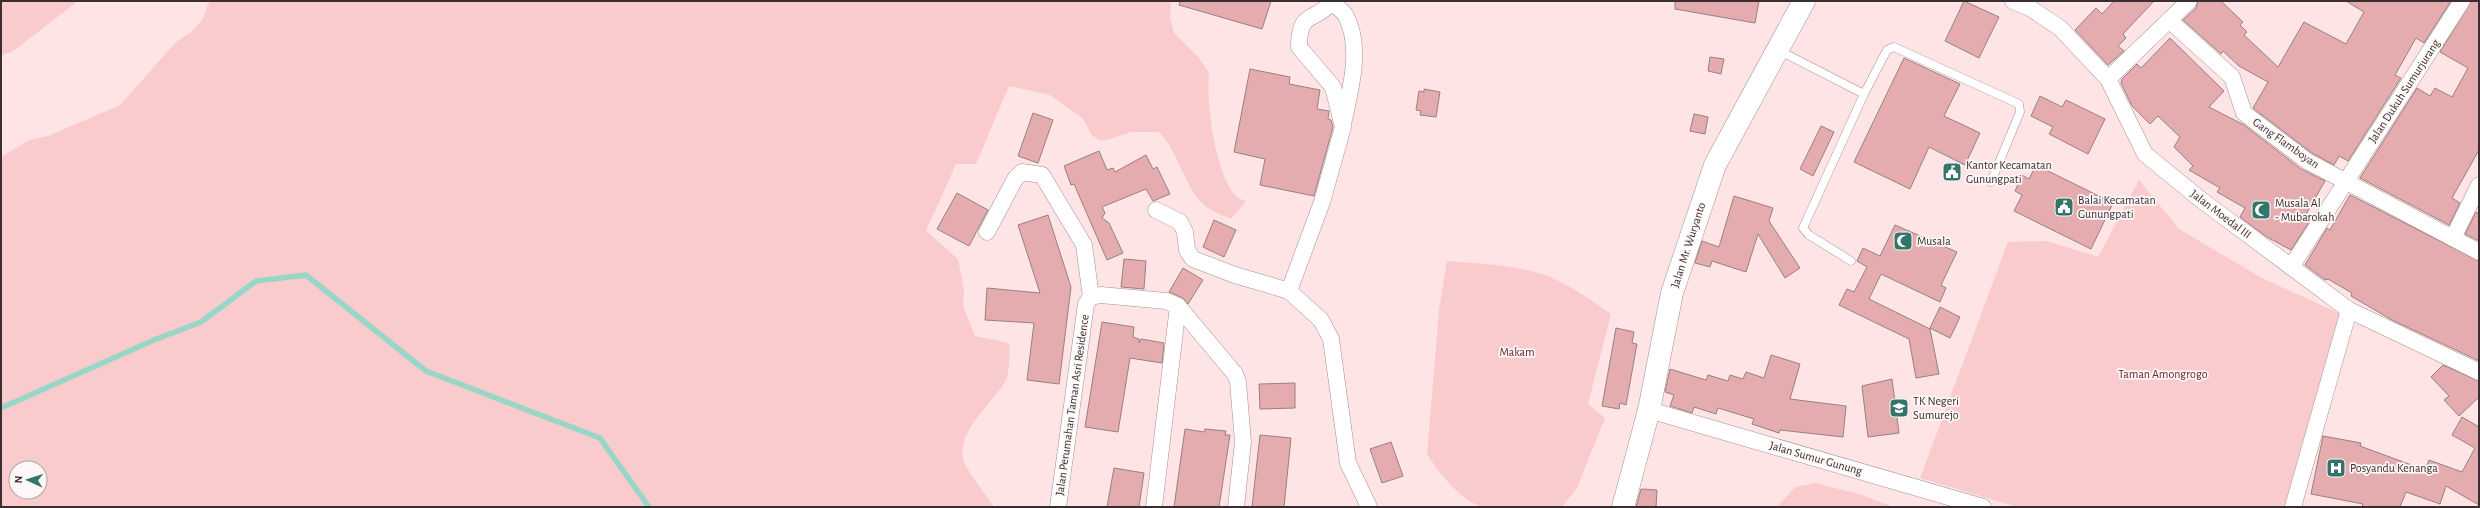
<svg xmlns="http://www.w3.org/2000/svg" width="2480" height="508" font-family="'Alegreya Sans',sans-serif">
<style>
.green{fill:#f9cbcc;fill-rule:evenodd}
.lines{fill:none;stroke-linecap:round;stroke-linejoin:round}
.stream{stroke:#98d6c7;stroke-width:5.5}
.building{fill:#e4acae;stroke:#988081}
.service-casing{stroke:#a89091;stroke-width:9}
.minor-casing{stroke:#a89091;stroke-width:17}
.primary-casing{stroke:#a89091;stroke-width:23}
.service{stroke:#fff;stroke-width:8}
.minor{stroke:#fff;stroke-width:16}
.primary{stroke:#fff;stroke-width:22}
.labels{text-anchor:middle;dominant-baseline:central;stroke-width:3.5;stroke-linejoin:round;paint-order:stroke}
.street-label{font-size:12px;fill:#3a2f30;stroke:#fdf7f7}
.poi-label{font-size:12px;fill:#3a2f30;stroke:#fdf7f7;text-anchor:start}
.park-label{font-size:12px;fill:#67242c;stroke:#fdf7f7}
</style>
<rect width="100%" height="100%" fill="#ffe4e5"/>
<g class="green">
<path d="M1,1H78L12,52L1,55Z"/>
<path d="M212,1H1171L1170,17L1174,33L1199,58L1209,73C1206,102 1215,173 1235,195C1237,198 1243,200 1246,201L1231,219C1223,215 1210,211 1204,205C1183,185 1179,152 1159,132H1131L1107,140H1099L1092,135L1083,119L1050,95L1009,86L976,164H956L926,231L958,259L964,289L963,306L975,336L1009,343C1010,354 1010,372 1005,382C992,404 952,435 965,464C973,479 985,493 994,507H1V157L29,140L48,136L120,105L176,42L190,33L202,20L208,4ZM16,468H40V492H16Z"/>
<path d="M2139,180L2179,229L2262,278L2345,316L2287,507H2017L1920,478L2008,242L2047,241L2098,257Z"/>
<path d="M1447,261C1478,264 1512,264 1542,274C1567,282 1590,300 1611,314L1588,404L1605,418L1577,488L1562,507C1548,507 1488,508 1479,506C1457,496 1440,474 1427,454L1439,310Z"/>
<path d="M1815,483L1859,494L1893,507H1777L1795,487Z"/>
</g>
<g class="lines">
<path class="stream" d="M1,408L154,340L201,322L256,281L306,275L426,371L600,438L649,507"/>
</g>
<g class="building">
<path d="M1180,1H1271L1262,29L1179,5Z"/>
<path d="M1675,1H1759L1755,23L1675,9Z"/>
<path d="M1964,1L1999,17L1979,58L1945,41Z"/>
<path d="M2114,1H2154L2123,34L2126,38L2118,46L2124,51L2108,65L2075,30L2096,8L2102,14Z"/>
<path d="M2198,1H2221L2243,22L2240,25L2247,32L2244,35L2278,67L2304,22L2346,44L2364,12L2346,1H2451L2424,43L2416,38L2395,75L2401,78L2348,161L2339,156L2334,165L2312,153L2253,108L2268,82L2239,66L2223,51L2221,54L2183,20L2196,8Z"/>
<path d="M2471,1H2479V150L2452,198L2460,203L2449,225L2360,178L2417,88L2430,96L2435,88L2452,97L2468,68L2440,52Z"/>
<path d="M2170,38L2224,91L2209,107L2244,125L2301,169L2325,181L2305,216L2311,219L2291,250L2267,237L2240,217L2245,208L2217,192L2220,188L2189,170L2193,166L2174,147L2180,137L2158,116L2150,124L2132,106L2121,83L2122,79L2137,64L2141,68Z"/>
<path d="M1710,57L1724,59L1721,74L1708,71Z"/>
<path d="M1904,58L1960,84L1944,116L1980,133L1965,165L1929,147L1910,189L1854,162Z"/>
<path d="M1250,69L1290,77L1289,84L1320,90L1317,109L1329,111L1328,119L1331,120L1333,127L1314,196L1260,185L1265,159L1234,152Z"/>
<path d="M1424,89L1440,92L1436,117L1420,115L1421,111L1416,110L1419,91L1424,92Z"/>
<path d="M2040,96L2062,107L2066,100L2105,119L2088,154L2049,134L2053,127L2031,116Z"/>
<path d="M1033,113L1053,120L1038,163L1018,156Z"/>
<path d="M1694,114L1708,117L1705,134L1690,131Z"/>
<path d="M1821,126L1834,132L1813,176L1800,169Z"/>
<path d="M1099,151L1107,170L1113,168L1115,172L1146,155L1153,169L1157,167L1170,194L1153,201L1146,189L1102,207L1105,213L1102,218L1109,223L1123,253L1107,260L1074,184L1071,185L1064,166Z"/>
<path d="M2036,165L2113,203L2091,249L2014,211L2022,195L2015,191L2022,175L2029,179Z"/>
<path d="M957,193L988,210L969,246L937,229Z"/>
<path d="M2350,195L2479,261V361L2392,320L2351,296L2352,293L2328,279L2325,280L2305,265L2327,228L2330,230Z"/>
<path d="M1734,196L1773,208L1769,221L1800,268L1785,278L1758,234L1746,272L1712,261L1710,267L1695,263L1702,241L1719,247Z"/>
<path d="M2476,212L2479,214V241L2465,234Z"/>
<path d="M1048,215L1071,287L1059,384L1027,380L1034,323L985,320L987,288L1040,293L1018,225Z"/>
<path d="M1214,220L1236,230L1224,257L1203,247Z"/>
<path d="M1895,225L1957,252L1941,285L1946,288L1940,302L1881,274L1869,299L1930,329L1939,374L1916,378L1909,339L1839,305L1847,289L1854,292L1867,267L1857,261L1863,248L1880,256Z"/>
<path d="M1124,259L1146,261L1144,289L1121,287Z"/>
<path d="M1183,268L1203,280L1188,304L1183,298L1169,292Z"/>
<path d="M1940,307L1960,317L1950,338L1930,328Z"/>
<path d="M1102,322L1134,327L1133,337L1139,339V343L1141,339L1164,343L1162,363L1130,358L1118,432L1085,427Z"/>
<path d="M1616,328L1634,332L1632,343L1637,344L1626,405L1620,403L1619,409L1602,406Z"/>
<path d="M1771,355L1800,364L1790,399L1846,406L1843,437L1780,430L1779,433L1752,424L1754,419L1718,408L1716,414L1694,407L1692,413L1670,406L1674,395L1665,392L1670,369L1706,380L1708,375L1728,381L1730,375L1743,379L1746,372L1764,378Z"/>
<path d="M2443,365L2479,381V397L2459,416L2444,400L2449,396L2431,377Z"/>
<path d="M1892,379L1899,433L1868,437L1862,386Z"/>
<path d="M1295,383V408L1260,409L1259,384Z"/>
<path d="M2462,417L2479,427V505L2446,486L2440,504L2406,492L2400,507H2362L2363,504L2311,494L2323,436L2361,443L2360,446L2425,470L2429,460L2462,472L2475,448L2452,435Z"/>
<path d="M1185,429L1204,432L1205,429L1226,431L1225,435H1230L1219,507H1174Z"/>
<path d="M1260,435L1291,438L1284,507H1252Z"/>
<path d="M1391,442L1403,476L1382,483L1370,449Z"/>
<path d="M1114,468L1144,473L1139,507H1107Z"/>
<path d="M1641,489L1657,490L1656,507H1636Z"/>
</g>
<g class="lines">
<defs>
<g id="service">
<path d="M1778,50L1864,94L1887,50L1894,47L2019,104L2020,112L1991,182"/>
<path d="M1851,261L1809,235L1803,228L1864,94"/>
</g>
<g id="minor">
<path d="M1333,1C1315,23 1299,9 1299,47L1333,87L1343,127L1322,202L1289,291L1321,320L1331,339L1348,463L1369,507"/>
<path d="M2013,1L2030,8L2060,28L2108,79L2145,154L2200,199L2349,310L2479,372"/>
<path d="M1332,3C1336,6 1343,11 1346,16C1362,48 1351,86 1344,120"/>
<path d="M2170,21L2232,77L2244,113L2307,161L2479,252"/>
<path d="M2108,79L2189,1"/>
<path d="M1156,210L1180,222L1185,232L1187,250L1193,259L1235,275L1289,291"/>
<path d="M987,232L1015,179L1022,172L1042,175L1084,245L1091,297"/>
<path d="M2453,238L2479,185"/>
<path d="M2291,267L2462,1"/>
<path d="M1649,410L1983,507"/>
<path d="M1058,507L1086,304L1091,297L1101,295L1166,301L1178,306L1235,374L1238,382L1243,442L1236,507"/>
<path d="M1154,507L1178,306"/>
<path d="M2293,507L2349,310"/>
</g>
<path id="primary" d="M1623,507L1649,410L1672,293L1715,165L1804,1"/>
</defs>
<use href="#service" class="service-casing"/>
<use href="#minor" class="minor-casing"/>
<use href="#primary" class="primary-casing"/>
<use href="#service" class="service"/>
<use href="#minor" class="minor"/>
<use href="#primary" class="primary"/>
</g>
<defs>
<symbol id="civic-square" viewBox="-11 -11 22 22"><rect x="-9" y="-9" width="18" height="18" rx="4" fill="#337669" stroke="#fdf7f7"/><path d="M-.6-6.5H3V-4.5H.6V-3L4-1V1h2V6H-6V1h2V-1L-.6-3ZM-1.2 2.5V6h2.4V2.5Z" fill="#fff"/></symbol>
<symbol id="mosque-square" viewBox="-11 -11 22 22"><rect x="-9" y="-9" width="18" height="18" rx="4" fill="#337669" stroke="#fdf7f7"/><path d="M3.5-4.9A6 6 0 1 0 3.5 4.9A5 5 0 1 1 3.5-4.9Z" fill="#fff"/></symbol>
<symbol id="school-square" viewBox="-11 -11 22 22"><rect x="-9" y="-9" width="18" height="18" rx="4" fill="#337669" stroke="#fdf7f7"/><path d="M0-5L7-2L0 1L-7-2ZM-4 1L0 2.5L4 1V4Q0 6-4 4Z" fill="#fff"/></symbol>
<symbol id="hospital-square" viewBox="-11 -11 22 22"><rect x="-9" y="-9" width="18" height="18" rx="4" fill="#337669" stroke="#fdf7f7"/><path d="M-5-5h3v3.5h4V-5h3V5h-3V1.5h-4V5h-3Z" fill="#fff"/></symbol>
</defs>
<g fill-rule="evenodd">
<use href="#civic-square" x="1941" y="161" width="22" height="22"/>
<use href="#civic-square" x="2053" y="196" width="22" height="22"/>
<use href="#mosque-square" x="2250" y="199" width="22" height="22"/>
<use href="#mosque-square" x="1892" y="230" width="22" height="22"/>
<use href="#school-square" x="1888" y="397" width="22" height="22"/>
<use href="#hospital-square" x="2325" y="457" width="22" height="22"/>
</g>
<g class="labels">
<g class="street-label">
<text transform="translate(2404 91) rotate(-57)">Jalan Dukuh Sumurjurang</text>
<text transform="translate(2286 143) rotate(35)">Gang Flamboyan</text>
<text transform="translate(2221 214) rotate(37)">Jalan Moedal III</text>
<text transform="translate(1688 245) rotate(-72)">Jalan Mr. Wuryanto</text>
<text transform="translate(1072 405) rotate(-82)">Jalan Perumahan Taman Asri Residence</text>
<text transform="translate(1816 458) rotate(16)">Jalan Sumur Gunung</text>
</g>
<g class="poi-label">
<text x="1966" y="165">Kantor Kecamatan<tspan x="1966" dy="14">Gunungpati</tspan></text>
<text x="2078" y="200">Balai Kecamatan<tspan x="2078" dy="14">Gunungpati</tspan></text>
<text x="2275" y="203">Musala Al<tspan x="2275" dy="14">- Mubarokah</tspan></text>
<text x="1917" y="241">Musala</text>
<text x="1913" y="401">TK Negeri<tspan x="1913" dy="14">Sumurejo</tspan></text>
<text x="2350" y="468">Posyandu Kenanga</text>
</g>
<g class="park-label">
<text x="1517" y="352">Makam</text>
<text x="2163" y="374">Taman Amongrogo</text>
</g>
</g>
<rect width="2480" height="508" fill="none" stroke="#3a2f30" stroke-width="4"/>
<g transform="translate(28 480) rotate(273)"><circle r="19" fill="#fdf7f7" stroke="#afa7a7"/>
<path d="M0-3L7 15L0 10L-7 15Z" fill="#337669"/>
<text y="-6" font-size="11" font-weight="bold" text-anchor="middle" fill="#3a2f30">N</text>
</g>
</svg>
